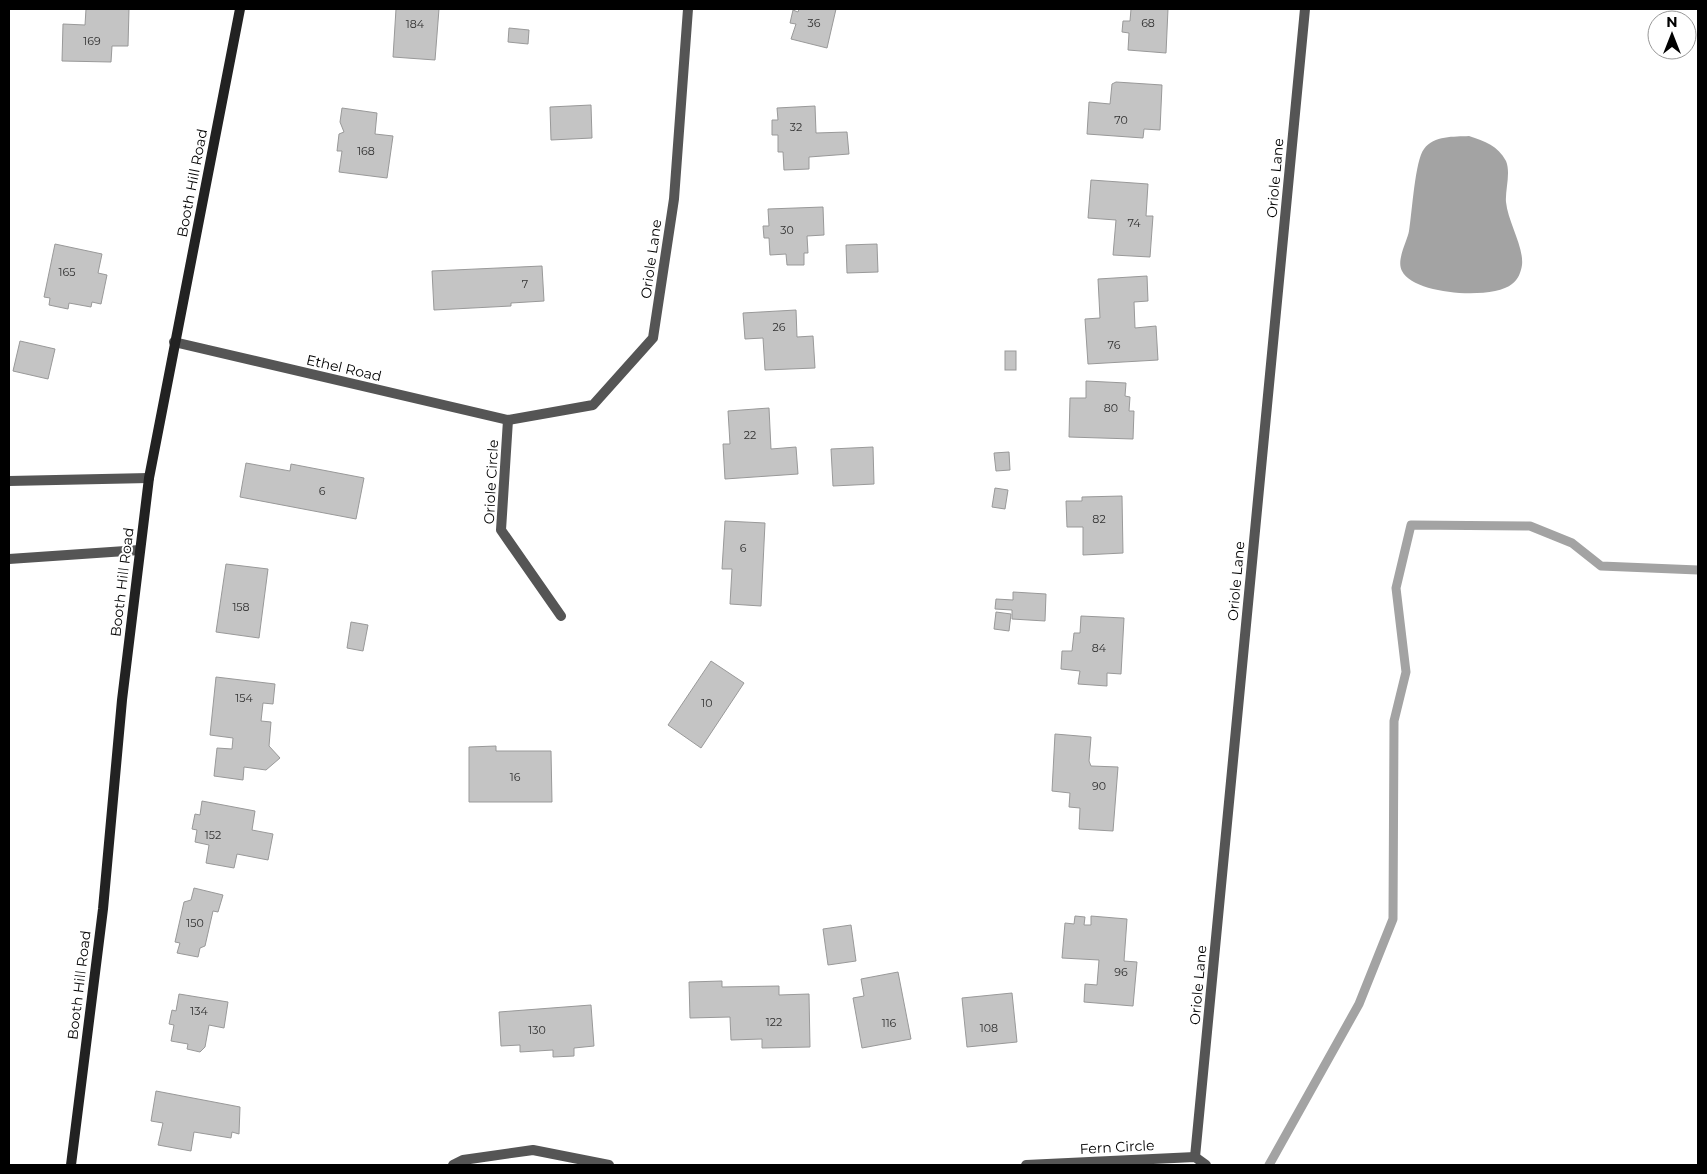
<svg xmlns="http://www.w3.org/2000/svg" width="1707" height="1174" font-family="Montserrat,sans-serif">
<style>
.water{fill:#a3a3a3}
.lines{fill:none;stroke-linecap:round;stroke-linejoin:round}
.stream{stroke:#a3a3a3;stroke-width:9}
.building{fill:#c4c4c4;stroke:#999}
.lane{stroke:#555;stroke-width:10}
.street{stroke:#555;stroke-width:10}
.secondary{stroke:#222;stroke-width:10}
.labels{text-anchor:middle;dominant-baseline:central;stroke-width:4;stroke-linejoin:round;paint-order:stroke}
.number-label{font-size:11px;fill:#313131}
.street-label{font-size:14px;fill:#000;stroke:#fff}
</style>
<rect width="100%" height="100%" fill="#fff"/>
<path class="water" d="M1469,136C1485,141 1498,146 1506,161C1511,173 1505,190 1506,202C1508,222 1524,247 1522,265C1521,272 1518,280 1512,284C1493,300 1414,295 1402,271C1396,260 1407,242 1409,231C1412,214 1415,160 1424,149C1434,135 1454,137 1469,136Z"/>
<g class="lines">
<path class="stream" d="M1269,1165L1359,1004L1393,919L1394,721L1406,672L1396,588L1411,525L1530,526L1572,543L1601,566L1698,570"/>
</g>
<g class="building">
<path d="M86,9H129L128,46H112L111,62L62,61L63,24L85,25Z"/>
<path d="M396,9H439L435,60L393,57Z"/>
<path d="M799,9H836L827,48L791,39L796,24L790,23L793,10L798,12Z"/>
<path d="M1131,9H1168L1166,53L1128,50L1129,33L1122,32L1123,21H1130Z"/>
<path d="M509,28L529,30L528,44L508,42Z"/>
<path d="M1116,82L1162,85L1160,130L1144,129L1143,138L1087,134L1089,102L1110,104L1112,84Z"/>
<path d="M591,105L592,138L551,140L550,107Z"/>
<path d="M815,106L816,133L847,132L849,154L809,157V169L784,170L783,152H778V135H772V120H778L777,108Z"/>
<path d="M342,108L377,113L375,134L393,136L387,178L339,172L342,151H337L339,134L344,132L340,122Z"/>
<path d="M1091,180L1148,184L1146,216H1153L1150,257L1113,255L1116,220L1088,218Z"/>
<path d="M823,207L824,235L807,236L808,253H804V265H787L786,254L770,255L769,238H764L763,226H769L768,209Z"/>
<path d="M55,244L102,254L98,273L107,275L101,304L92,302L91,307L69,303L68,309L49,305L50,298L44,297Z"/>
<path d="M877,244L878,272L847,273L846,245Z"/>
<path d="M542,266L544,301L511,303V306L434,310L432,271Z"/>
<path d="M1147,276L1148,301L1134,302L1135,328L1156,326L1158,360L1088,364L1085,319L1100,318L1098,279Z"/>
<path d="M796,310L797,337L813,336L815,368L765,370L763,338L745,339L743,313Z"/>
<path d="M20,341L55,349L48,379L13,371Z"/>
<rect x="1005" y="351" width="11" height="19"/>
<path d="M1086,381L1126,383L1125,396L1130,397L1129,411H1134L1133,439L1069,437L1070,398H1086Z"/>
<path d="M769,408L771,449L796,447L798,474L725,479L723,444H730L728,411Z"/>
<path d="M873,447L874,484L833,486L831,449Z"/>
<path d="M1009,452L1010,470L996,471L994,453Z"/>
<path d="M246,463L290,471L291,464L364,478L356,519L240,497Z"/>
<path d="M995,488L1008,490L1005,509L992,507Z"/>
<path d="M1122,496L1123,553L1083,555V527H1067L1066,501H1082V497Z"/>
<path d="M725,521L765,523L761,606L730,604L732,569H722Z"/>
<path d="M226,564L268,569L259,638L216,632Z"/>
<path d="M1013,592L1046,594L1045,621L1012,619V610L995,609L996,599L1013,600Z"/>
<path d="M996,612L1011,614L1009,631L994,629Z"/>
<path d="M1081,616L1124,618L1121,674L1107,673V686L1078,684L1080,671L1061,669L1062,651H1072L1074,633H1080Z"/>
<path d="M351,622L368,625L363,651L347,648Z"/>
<path d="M711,661L744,683L701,748L668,725Z"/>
<path d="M216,677L275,684L273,704L263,703L261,721L271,722L269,746L280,758L266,770L244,767L243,780L214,776L217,748L232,749L233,738L210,735Z"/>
<path d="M1055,734L1091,737L1089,761L1091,766L1118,767L1113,831L1079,829L1080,808L1069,807L1070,793L1052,791Z"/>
<path d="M496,746V751H551L552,802H469V747Z"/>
<path d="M202,801L255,811L252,830L273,834L268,860L237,854L234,868L206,863L209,845L195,842L197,830L192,829L195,814L200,815Z"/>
<path d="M194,888L223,895L218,912L213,911L205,946L200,948L198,957L177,953L180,943L175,942L184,902L191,900Z"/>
<path d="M1075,916L1085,917L1084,925H1091V916L1127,919L1124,961L1137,962L1133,1006L1084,1002L1085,984L1097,985L1099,960L1062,958L1065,923L1074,924Z"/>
<path d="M851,925L856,961L828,965L823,929Z"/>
<path d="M898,972L911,1039L862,1048L853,998L864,996L861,979Z"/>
<path d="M722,981V987L779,986V995L809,994L810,1047L762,1048V1039L731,1040L730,1017L690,1018L689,982Z"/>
<path d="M1012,993L1017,1042L967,1047L962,998Z"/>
<path d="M179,994L228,1002L224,1028L209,1025L205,1047L200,1052L187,1049L188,1044L171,1041L174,1025L169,1024L172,1010L176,1011Z"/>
<path d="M591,1005L594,1046L574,1048V1056L553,1057V1050L520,1052V1045L501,1046L499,1012Z"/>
<path d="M156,1091L240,1107L239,1134L232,1132L231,1138L194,1132L191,1151L158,1145L163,1123L151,1121Z"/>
</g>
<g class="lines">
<path class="lane" d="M9,559L140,550"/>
<g class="street">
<path d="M174,342L508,420L593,405L653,338L674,199L688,9"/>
<path d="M508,420L501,530L561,616"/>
<path d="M9,481L149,478"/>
<path d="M1195,1157L1305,9"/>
<path d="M453,1165L463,1160L533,1150L609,1165"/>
<path d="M1026,1165L1195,1157L1206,1165"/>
</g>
<path class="secondary" d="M71,1165L103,909L122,700L149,478L240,9"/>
</g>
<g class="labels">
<g class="number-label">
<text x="814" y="23">36</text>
<text x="1148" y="23">68</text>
<text x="415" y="24">184</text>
<text x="92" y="41">169</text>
<text x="1121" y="120">70</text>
<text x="796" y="127">32</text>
<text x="366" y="151">168</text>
<text x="1134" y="223">74</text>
<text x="787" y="230">30</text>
<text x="67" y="272">165</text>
<text x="525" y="284">7</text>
<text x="779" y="327">26</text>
<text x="1114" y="345">76</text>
<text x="1111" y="408">80</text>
<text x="750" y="435">22</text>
<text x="322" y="491">6</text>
<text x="1099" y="519">82</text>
<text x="743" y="548">6</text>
<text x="241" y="607">158</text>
<text x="1099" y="648">84</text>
<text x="244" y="698">154</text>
<text x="707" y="703">10</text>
<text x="515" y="777">16</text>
<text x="1099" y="786">90</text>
<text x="213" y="835">152</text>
<text x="195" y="923">150</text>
<text x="1121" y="972">96</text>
<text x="199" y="1011">134</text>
<text x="774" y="1022">122</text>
<text x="889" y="1023">116</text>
<text x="989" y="1028">108</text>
<text x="537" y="1030">130</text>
</g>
<g class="street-label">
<text transform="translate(1275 178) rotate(-85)">Oriole Lane</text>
<text transform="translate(192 183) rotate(-79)">Booth Hill Road</text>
<text transform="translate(651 259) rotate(-82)">Oriole Lane</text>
<text transform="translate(344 368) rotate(13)">Ethel Road</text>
<text transform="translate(491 482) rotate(-87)">Oriole Circle</text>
<text transform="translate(1236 581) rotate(-85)">Oriole Lane</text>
<text transform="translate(122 582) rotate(-83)">Booth Hill Road</text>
<text transform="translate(79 985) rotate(-83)">Booth Hill Road</text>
<text transform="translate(1198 985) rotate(-85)">Oriole Lane</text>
<text transform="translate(1117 1147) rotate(-3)">Fern Circle</text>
</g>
</g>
<rect width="1707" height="1174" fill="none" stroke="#000000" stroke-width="20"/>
<g transform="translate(1672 35)"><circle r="24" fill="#ffffff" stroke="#999999"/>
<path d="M0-4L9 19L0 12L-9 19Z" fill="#000000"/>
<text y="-8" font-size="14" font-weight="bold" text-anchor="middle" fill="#000000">N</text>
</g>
</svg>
